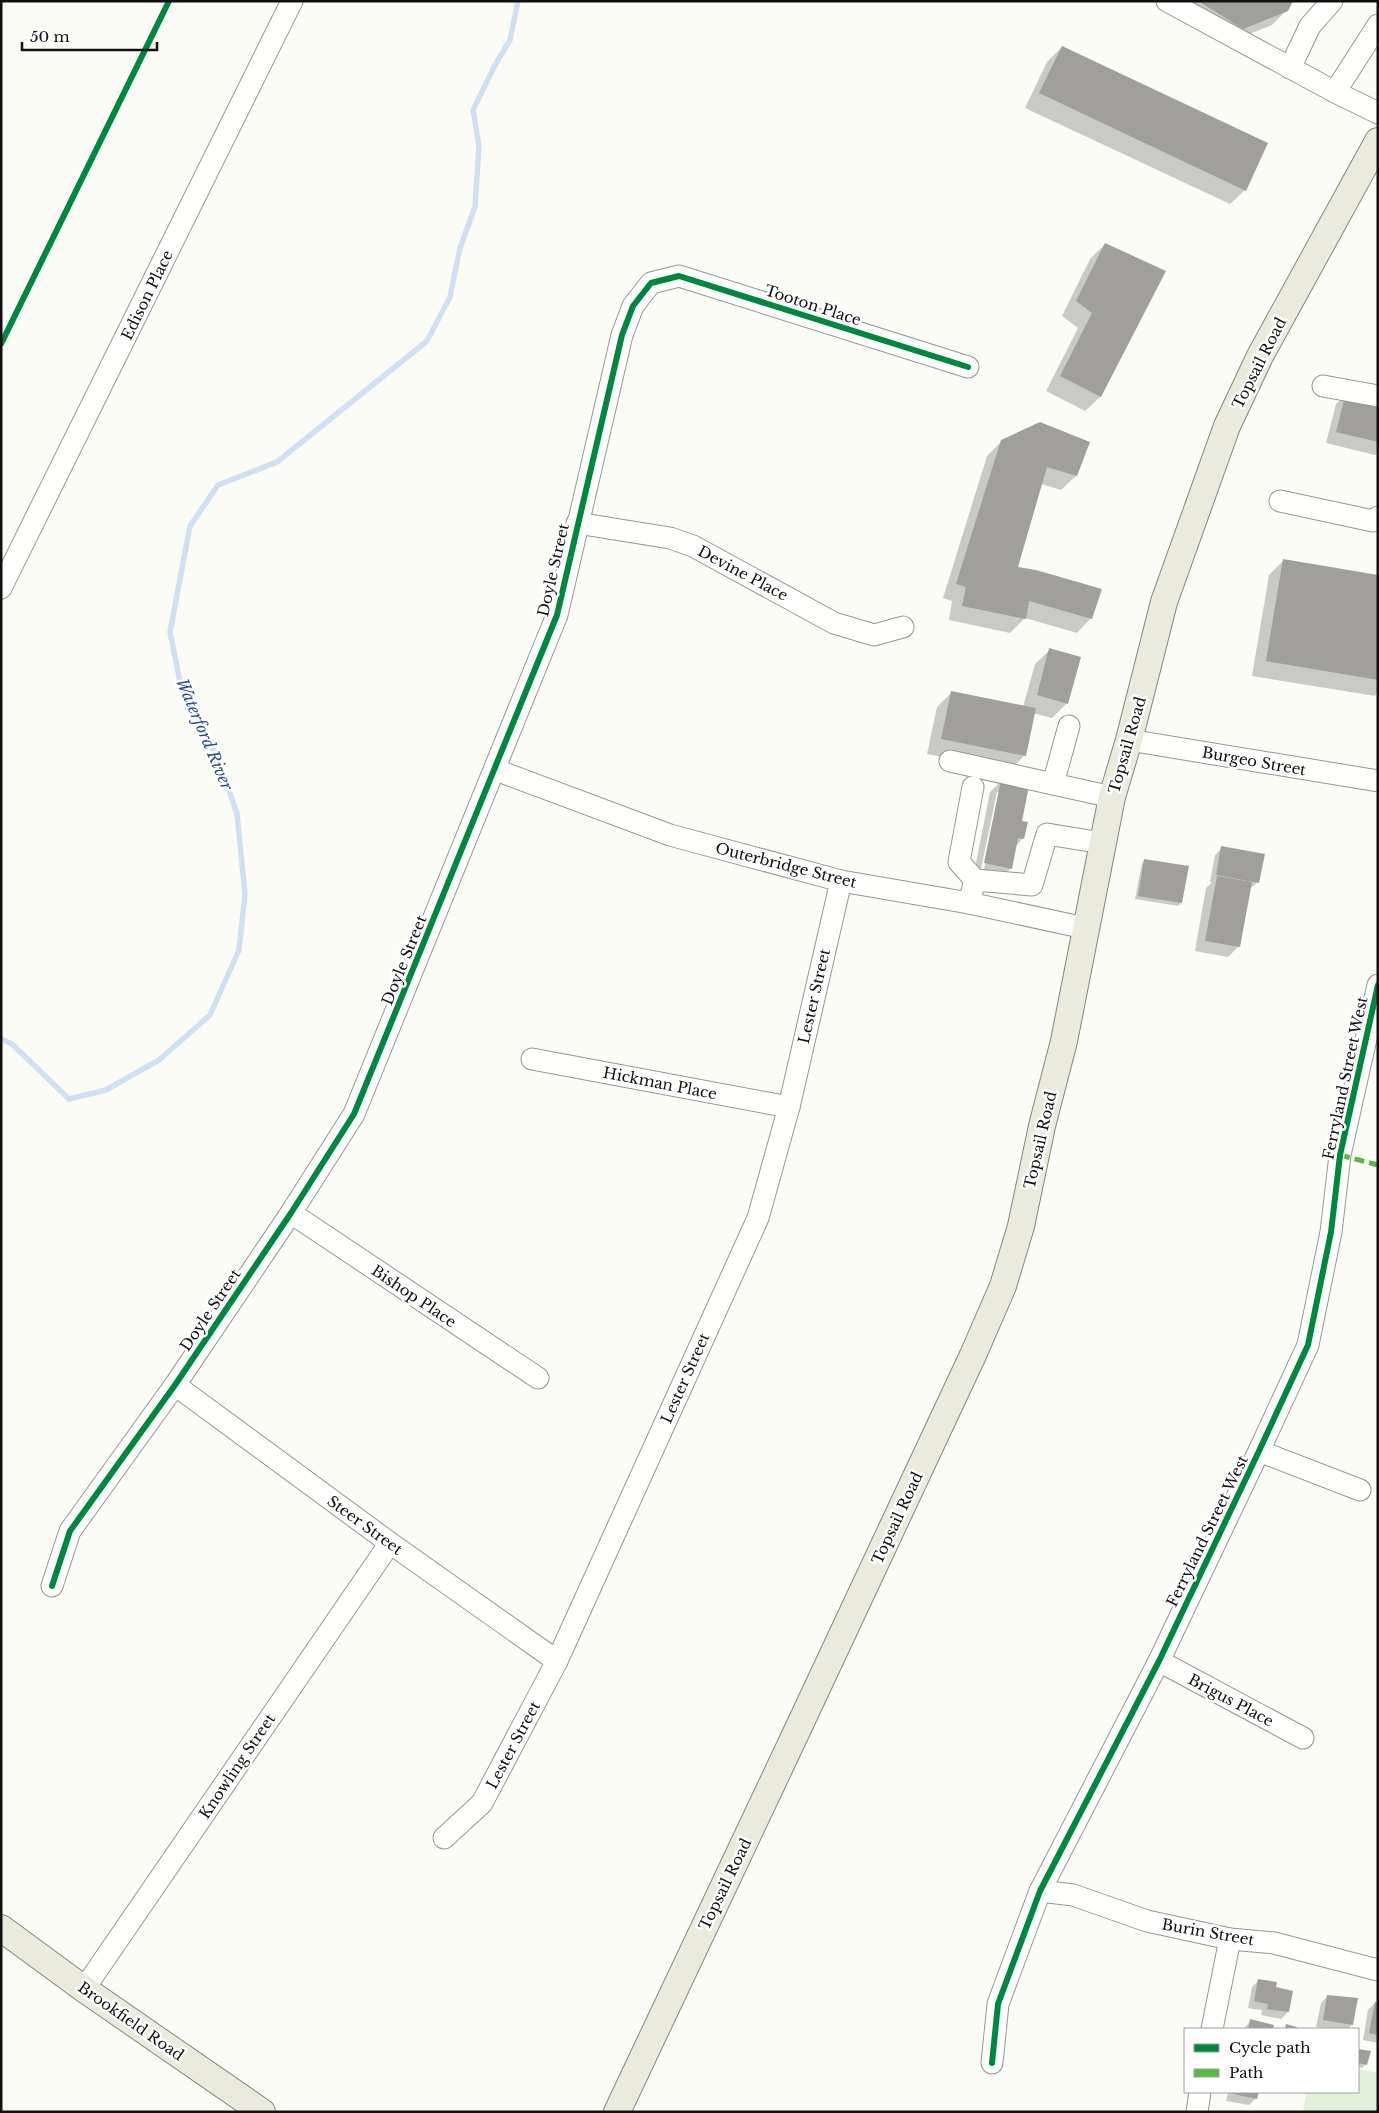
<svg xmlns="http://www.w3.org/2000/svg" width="1379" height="2113" font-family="'Libre Baskerville',serif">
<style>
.green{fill:#e1f0d9}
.shadow{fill:#0003;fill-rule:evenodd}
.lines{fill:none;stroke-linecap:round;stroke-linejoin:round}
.stream{stroke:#d1dff3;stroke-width:5.5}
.building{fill:#a09f9c}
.minor-casing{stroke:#969694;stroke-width:23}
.major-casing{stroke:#848481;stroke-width:28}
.minor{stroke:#fffffe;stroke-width:21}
.major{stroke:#ebebdd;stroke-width:26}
.quiet{stroke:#58b947;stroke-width:5;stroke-dasharray:10 5;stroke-linecap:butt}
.cycleway-casing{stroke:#fff;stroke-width:9}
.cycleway{stroke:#00873e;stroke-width:6}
.labels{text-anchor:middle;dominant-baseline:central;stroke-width:5;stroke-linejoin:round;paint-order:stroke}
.street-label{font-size:15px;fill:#101010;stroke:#fff}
.water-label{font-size:16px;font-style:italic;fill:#244b97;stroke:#fff}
</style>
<rect width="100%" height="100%" fill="#fcfcf7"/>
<path class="green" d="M1358,2069L1378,2073V2112H1303L1306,2092H1358Z"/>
<g class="shadow">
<path d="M1176,1H1291L1287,10L1272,25L1227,43Z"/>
<path d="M1062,47L1245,190L1230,204L1025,108L1047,62Z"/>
<path d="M1105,244L1164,271L1100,397L1085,411L1046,391L1078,328L1062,316L1090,259Z"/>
<path d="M1347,393L1378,401V452L1375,455L1326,443L1336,404Z"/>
<path d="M1002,441L1088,443L1076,476L1061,490L1041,484L1017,568L1091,618L1077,633L1025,618L1010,633L949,620L952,601L943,598L987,456Z"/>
<path d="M1283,561L1378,576V692L1375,696L1252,676L1269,575Z"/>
<path d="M1050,650L1067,703L1052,718L1033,713L1024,756L1010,770L927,754L937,707L952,692L1023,707L1035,664Z"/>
<path d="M1001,781L1020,822L1023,838L1015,847L1011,868L1000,879L974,873L990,792ZM997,792H1000L984,869H981Z"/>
<path d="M1222,848L1258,882L1249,889L1239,946L1228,957L1195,951L1206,888L1212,882H1210L1215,855Z"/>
<path d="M1145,860L1181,903L1178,906L1135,899L1142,863Z"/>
<path d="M1259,1980L1274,1988L1288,2012L1281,2019L1261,2015L1262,2010L1248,2008L1252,1987Z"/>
<path d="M1328,1996L1352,2025L1347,2029L1316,2027L1321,2003Z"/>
<path d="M1375,2003H1378V2043L1363,2040L1368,2010Z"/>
<path d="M1251,2021L1273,2026L1272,2029H1243Z"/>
<path d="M1359,2050L1366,2064L1362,2068L1358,2067Z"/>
<path d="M1228,2092H1258L1256,2098L1249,2105L1226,2101Z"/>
</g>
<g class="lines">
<path class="stream" d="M1,1039L12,1044L69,1099L106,1090L159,1060L210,1015L239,950L245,894L237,814L219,761L196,719L180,682L170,632L190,526L218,485L277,462L427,341L450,297L460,248L475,207L479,146L473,110L494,67L510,40L518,1"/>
</g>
<g class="building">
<path d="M1198,1H1293L1288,11L1243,29Z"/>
<path d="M1062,46L1268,143L1246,191L1039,93Z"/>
<path d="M1105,243L1166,271L1101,397L1060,376L1092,313L1076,301Z"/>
<path d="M1346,392L1378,400V442L1336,432Z"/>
<path d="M1040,422L1090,442L1077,476L1047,467L1018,567L1036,570L1102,589L1092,619L1029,601L1026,619L962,606L966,587L956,584L1001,440Z"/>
<path d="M1283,559L1378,575V680L1266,661Z"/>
<path d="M1049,648L1081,657L1068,704L1037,695Z"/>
<path d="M951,691L1036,708L1026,756L941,739Z"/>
<path d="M1001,780L1029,786L1022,821L1028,822L1024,839L1018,838L1012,869L984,863Z"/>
<path d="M1221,846L1265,854L1259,883L1216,875Z"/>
<path d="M1144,859L1189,866L1182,903L1138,896Z"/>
<path d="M1217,876L1252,882L1240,947L1205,941Z"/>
<path d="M1258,1979L1277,1982L1276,1987L1293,1991L1289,2012L1267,2009L1268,2004L1254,2001Z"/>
<path d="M1327,1995L1358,1998L1353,2025L1323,2020Z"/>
<path d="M1375,2002H1378V2035L1369,2033Z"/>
<path d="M1250,2019L1274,2025L1273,2029H1248Z"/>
<path d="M1286,2024L1297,2027L1296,2029H1285Z"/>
<path d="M1358,2049L1371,2051L1367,2065L1358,2063Z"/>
<path d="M1233,2092H1259L1257,2099L1233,2094Z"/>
</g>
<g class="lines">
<defs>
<g id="minor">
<path d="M1167,1L1335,92"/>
<path d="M1378,25L1335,92L1378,113"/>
<path d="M1290,68L1310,26L1332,1"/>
<path d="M1323,386L1378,396"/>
<path d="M1280,501L1373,521L1378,517"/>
<path d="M577,523L670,538L693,546L834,623L874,635L903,627"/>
<path d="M1,588L292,1"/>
<path d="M1129,740L1378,781"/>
<path d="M950,761L1112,797"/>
<path d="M496,770L670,835L841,881L969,903L1085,928"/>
<path d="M1053,784L1069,726"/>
<path d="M973,787L959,862L975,880"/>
<path d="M969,903L975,880L1032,885L1047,834L1102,843"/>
<path d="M532,1059L789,1107"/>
<path d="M291,1213L538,1378"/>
<path d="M175,1385L390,1543L557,1661"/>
<path d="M1259,1451L1360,1490"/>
<path d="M52,1586L70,1531L175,1385L291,1213L354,1114L557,615L622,335L633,306L651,283L679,276L968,367"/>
<path d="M1159,1661L1303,1738"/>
<path d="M444,1838L482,1803L557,1661L758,1218L789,1107L841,881"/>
<path d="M1040,1891L1073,1895L1147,1921L1230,1939L1274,1943L1378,1970"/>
<path d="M84,1989L390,1543"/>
<path d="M1212,2029L1230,1939"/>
<path d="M992,2063L998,2004L1040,1891L1159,1661L1259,1451L1308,1345L1331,1232L1340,1155L1378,985"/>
<path d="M1197,2112L1200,2092"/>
</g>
<g id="major">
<path d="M1,1928L84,1989L262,2112"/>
<path d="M617,2112L796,1733L973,1355L1003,1286L1021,1226L1042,1126L1064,1041L1112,797L1129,740L1164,602L1227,426L1260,356L1378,141"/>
</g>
</defs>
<use href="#minor" class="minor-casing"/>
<use href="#major" class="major-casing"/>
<use href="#minor" class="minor"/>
<use href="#major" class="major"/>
<path class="quiet" d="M1340,1155L1378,1165"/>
<defs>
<g id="cycleway">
<path d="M1,344L169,1"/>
<path d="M52,1586L70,1531L175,1385L291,1213L354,1114L557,615L622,335L633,306L651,283L679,276L968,367"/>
<path d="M992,2063L998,2004L1040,1891L1159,1661L1259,1451L1308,1345L1331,1232L1340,1155L1378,985"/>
</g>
</defs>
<use href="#cycleway" class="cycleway-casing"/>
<use href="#cycleway" class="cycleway"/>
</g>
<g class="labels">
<g class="street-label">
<text transform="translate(147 295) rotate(-64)">Edison Place</text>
<text transform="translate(813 305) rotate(18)">Tooton Place</text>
<text transform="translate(1259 363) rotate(-63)">Topsail Road</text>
<text transform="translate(553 570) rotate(-77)">Doyle Street</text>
<text transform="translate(743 573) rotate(28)">Devine Place</text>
<text transform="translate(1127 745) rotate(-74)">Topsail Road</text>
<text transform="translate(1254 761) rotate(10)">Burgeo Street</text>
<text transform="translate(786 865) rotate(14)">Outerbridge Street</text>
<text transform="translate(404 960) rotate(-68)">Doyle Street</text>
<text transform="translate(814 996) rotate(-77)">Lester Street</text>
<text transform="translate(1345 1078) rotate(-78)">Ferryland Street West</text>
<text transform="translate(660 1083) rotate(11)">Hickman Place</text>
<text transform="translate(1040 1140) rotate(-77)">Topsail Road</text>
<text transform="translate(414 1296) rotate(34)">Bishop Place</text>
<text transform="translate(210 1310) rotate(-56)">Doyle Street</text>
<text transform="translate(685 1378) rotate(-66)">Lester Street</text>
<text transform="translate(897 1518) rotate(-65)">Topsail Road</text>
<text transform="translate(365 1525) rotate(36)">Steer Street</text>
<text transform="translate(1207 1531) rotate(-64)">Ferryland Street West</text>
<text transform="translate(1231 1700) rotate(28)">Brigus Place</text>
<text transform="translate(513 1745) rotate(-62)">Lester Street</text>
<text transform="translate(237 1766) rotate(-56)">Knowling Street</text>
<text transform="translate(725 1884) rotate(-64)">Topsail Road</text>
<text transform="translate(1208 1932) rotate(10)">Burin Street</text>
<text transform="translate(131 2021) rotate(35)">Brookfield Road</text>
</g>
<g class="water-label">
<text transform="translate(205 734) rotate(67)">Waterford River</text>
</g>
</g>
<rect width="1379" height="2113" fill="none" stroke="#101010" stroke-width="5"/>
<rect x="1184" y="2028" width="175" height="65" fill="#ffffff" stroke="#9f9f9f"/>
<rect x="1194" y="2044" width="25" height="8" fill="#00873e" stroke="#9f9f9f"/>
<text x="1229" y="2053" font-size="15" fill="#101010">Cycle path</text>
<rect x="1194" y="2069" width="25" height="8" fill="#58b947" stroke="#9f9f9f"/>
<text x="1229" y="2078" font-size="15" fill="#101010">Path</text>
<path d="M22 42v8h135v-8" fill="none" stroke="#101010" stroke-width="2.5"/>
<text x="30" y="42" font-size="15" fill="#101010" stroke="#ffffff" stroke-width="4" paint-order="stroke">50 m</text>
</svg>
